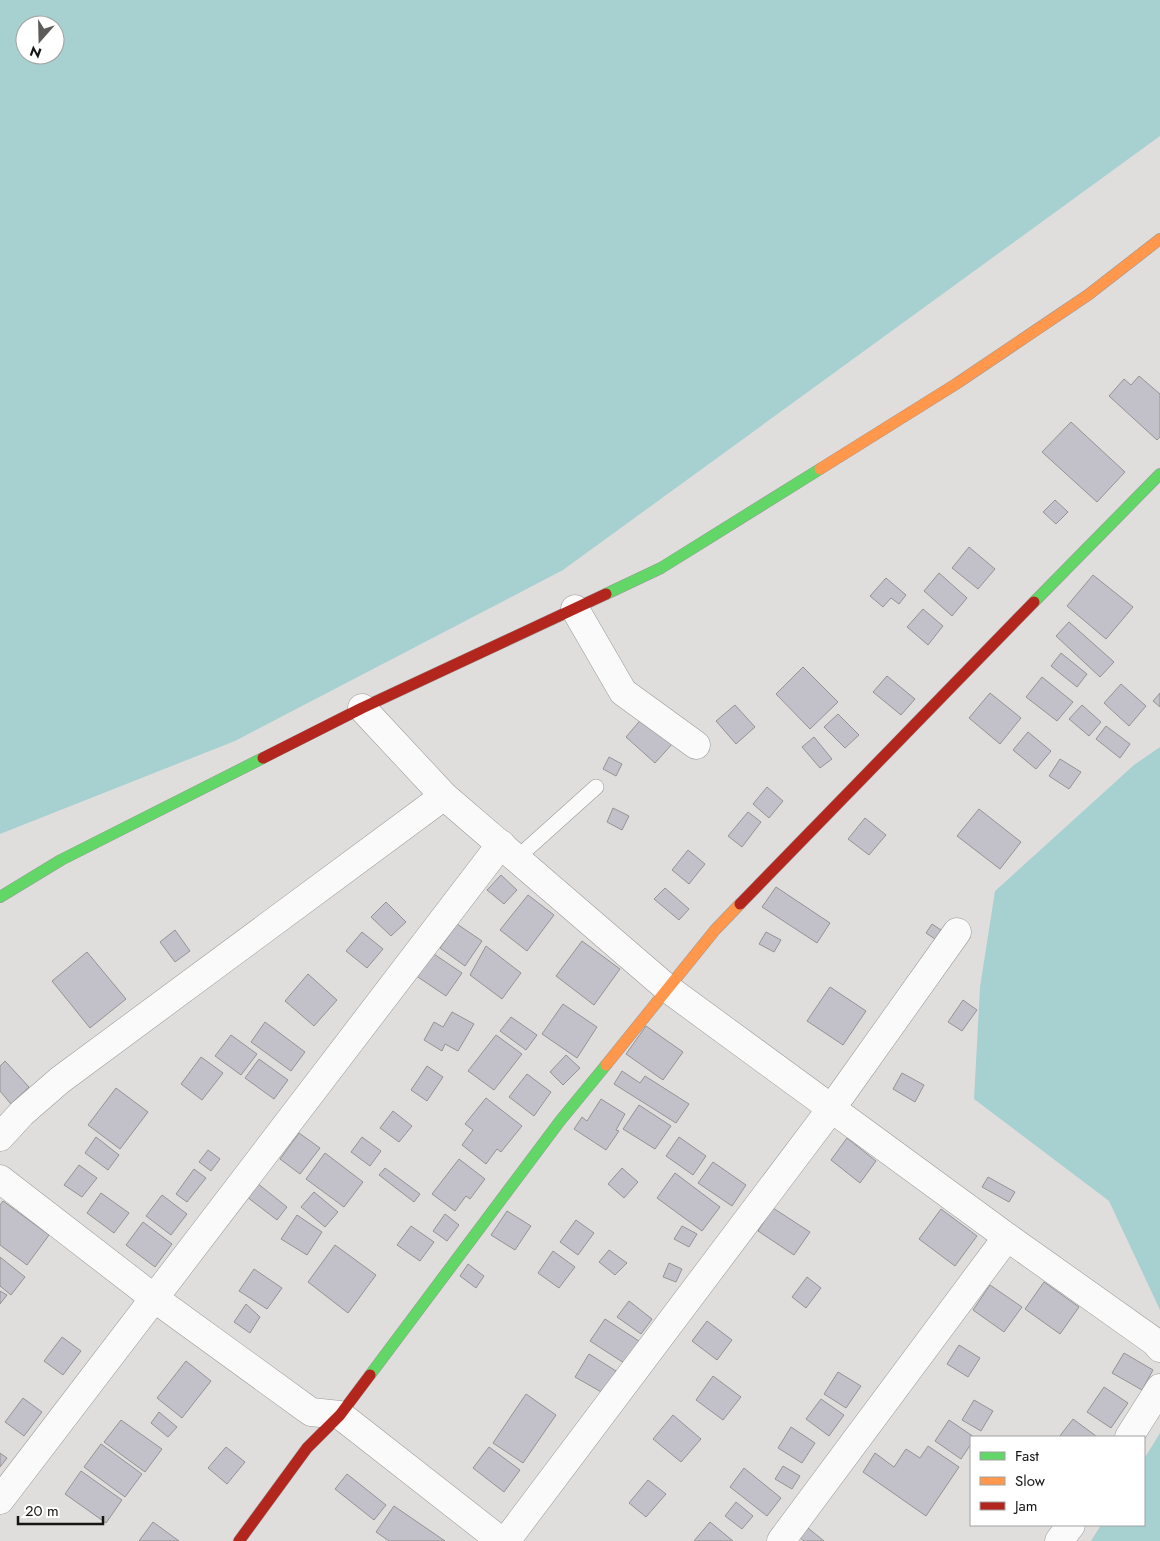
<svg xmlns="http://www.w3.org/2000/svg" width="1160" height="1541" font-family="Jost,sans-serif">
<style>
.water{fill:#a7d1d0;fill-rule:evenodd}
.building{fill:#c2c0c8;stroke:#959494}
.lines{fill:none;stroke-linecap:round;stroke-linejoin:round}
.lane-casing{stroke:#9a9998;stroke-width:16}
.street-casing{stroke:#9a9998;stroke-width:29}
.fast-casing{stroke:#9a9998;stroke-width:12}
.slow-casing{stroke:#9a9998;stroke-width:12}
.jam-casing{stroke:#9a9998;stroke-width:12}
.lane{stroke:#fafafa;stroke-width:15}
.street{stroke:#fafafa;stroke-width:28}
.fast{stroke:#63d668;stroke-width:11}
.slow{stroke:#ff974d;stroke-width:11}
.jam{stroke:#b3261e;stroke-width:11}
</style>
<rect width="100%" height="100%" fill="#e0dedd"/>
<g class="water">
<path d="M0,0H1160V136L563,570L235,741L0,834ZM25,25H55V55H25Z"/>
<path d="M1160,747V1310L1109,1201L974,1099L980,987L995,891L1134,765Z"/>
<path d="M1160,1433V1541H1091L1101,1525H1144V1459Z"/>
</g>
<g class="building">
<path d="M1139,376L1160,394V437L1157,440L1109,396L1124,379L1131,385Z"/>
<path d="M1071,422L1125,472L1097,502L1042,452Z"/>
<path d="M1055,500L1068,512L1056,524L1043,512Z"/>
<path d="M969,547L995,569L978,589L952,568Z"/>
<path d="M939,573L967,598L952,616L924,591Z"/>
<path d="M1093,575L1133,607L1106,639L1067,606Z"/>
<path d="M886,578L906,595L899,604L891,598L883,607L870,596Z"/>
<path d="M923,609L943,626L928,645L907,627Z"/>
<path d="M1069,622L1114,662L1100,677L1056,636Z"/>
<path d="M1061,653L1087,674L1077,687L1051,666Z"/>
<path d="M803,667L838,702L810,729L776,694Z"/>
<path d="M887,676L915,699L901,715L873,692Z"/>
<path d="M1042,677L1073,702L1057,721L1026,697Z"/>
<path d="M1121,684L1146,706L1129,726L1104,703Z"/>
<path d="M990,693L1021,718L1000,744L969,718Z"/>
<path d="M1160,693V707L1153,701Z"/>
<path d="M735,705L755,727L736,744L716,721Z"/>
<path d="M1082,705L1101,722L1089,736L1069,719Z"/>
<path d="M838,714L859,735L845,748L824,727Z"/>
<path d="M644,716L674,742L655,763L626,737Z"/>
<path d="M1106,726L1130,744L1120,758L1096,739Z"/>
<path d="M1028,732L1051,751L1036,769L1013,750Z"/>
<path d="M814,737L832,759L820,768L802,747Z"/>
<path d="M609,757L622,764L616,776L603,769Z"/>
<path d="M1060,759L1081,772L1069,789L1049,776Z"/>
<path d="M767,787L783,801L769,818L753,804Z"/>
<path d="M613,808L629,816L622,830L607,822Z"/>
<path d="M979,809L1021,842L1000,869L957,836Z"/>
<path d="M748,812L761,822L742,847L728,836Z"/>
<path d="M865,818L886,835L869,855L848,839Z"/>
<path d="M688,850L705,864L689,884L672,870Z"/>
<path d="M501,875L517,890L504,904L487,890Z"/>
<path d="M776,887L830,923L817,943L762,907Z"/>
<path d="M665,888L689,909L679,920L654,899Z"/>
<path d="M528,895L554,915L527,951L500,930Z"/>
<path d="M386,902L406,922L391,936L371,917Z"/>
<path d="M457,924L482,941L465,966L440,948Z"/>
<path d="M932,924L941,930L935,939L926,933Z"/>
<path d="M175,930L190,951L175,962L160,942Z"/>
<path d="M362,932L383,949L367,968L346,951Z"/>
<path d="M766,932L781,940L774,952L759,944Z"/>
<path d="M582,941L620,969L594,1005L556,976Z"/>
<path d="M486,946L521,973L502,999L470,975Z"/>
<path d="M87,952L126,999L90,1028L52,981Z"/>
<path d="M431,952L462,973L446,996L415,975Z"/>
<path d="M308,974L337,1000L314,1026L285,1001Z"/>
<path d="M830,987L866,1011L843,1045L807,1021Z"/>
<path d="M963,1000L977,1010L962,1031L948,1022Z"/>
<path d="M563,1004L597,1027L577,1058L542,1034Z"/>
<path d="M452,1012L474,1024L458,1051L445,1044L442,1051L424,1040L434,1022L443,1027Z"/>
<path d="M511,1017L537,1035L526,1050L500,1031Z"/>
<path d="M265,1022L305,1052L291,1071L251,1042Z"/>
<path d="M646,1026L683,1052L663,1080L626,1054Z"/>
<path d="M231,1035L257,1054L241,1075L215,1056Z"/>
<path d="M496,1035L522,1054L494,1090L468,1071Z"/>
<path d="M566,1055L580,1068L563,1085L550,1072Z"/>
<path d="M201,1057L223,1073L202,1100L181,1084Z"/>
<path d="M259,1059L288,1080L274,1099L245,1078Z"/>
<path d="M5,1061L29,1087L11,1104L0,1091V1066Z"/>
<path d="M427,1066L443,1077L427,1101L411,1090Z"/>
<path d="M622,1071L640,1083L645,1076L689,1104L676,1123L614,1084Z"/>
<path d="M902,1073L924,1085L915,1102L893,1089Z"/>
<path d="M527,1074L551,1092L534,1116L509,1097Z"/>
<path d="M116,1088L148,1112L120,1149L88,1125Z"/>
<path d="M486,1098L522,1126L501,1152L497,1149L486,1164L462,1145L473,1130L465,1124Z"/>
<path d="M601,1099L625,1114L616,1130L619,1131L606,1150L574,1129L582,1117L587,1121Z"/>
<path d="M639,1105L671,1126L655,1149L623,1129Z"/>
<path d="M393,1111L412,1126L399,1142L380,1128Z"/>
<path d="M299,1133L320,1148L300,1174L280,1159Z"/>
<path d="M96,1137L119,1155L108,1170L85,1153Z"/>
<path d="M362,1137L381,1151L370,1166L351,1152Z"/>
<path d="M679,1137L706,1156L693,1175L666,1156Z"/>
<path d="M847,1138L876,1161L860,1183L831,1160Z"/>
<path d="M208,1150L220,1159L211,1171L199,1162Z"/>
<path d="M325,1153L363,1182L344,1207L306,1179Z"/>
<path d="M459,1159L485,1179L470,1199L466,1196L455,1211L432,1194Z"/>
<path d="M713,1162L746,1185L732,1206L698,1183Z"/>
<path d="M79,1165L97,1178L82,1197L64,1185Z"/>
<path d="M385,1168L420,1194L414,1202L379,1175Z"/>
<path d="M622,1168L638,1182L624,1198L608,1184Z"/>
<path d="M194,1169L206,1178L187,1202L176,1194Z"/>
<path d="M675,1173L720,1207L702,1231L657,1198Z"/>
<path d="M988,1177L1015,1192L1009,1202L982,1187Z"/>
<path d="M257,1183L287,1207L277,1220L247,1197Z"/>
<path d="M314,1192L338,1212L325,1227L301,1207Z"/>
<path d="M101,1193L129,1213L114,1233L87,1213Z"/>
<path d="M162,1195L187,1214L171,1235L146,1216Z"/>
<path d="M3,1201L49,1235L27,1265L0,1245V1205Z"/>
<path d="M773,1208L810,1232L794,1255L758,1231Z"/>
<path d="M941,1209L977,1236L955,1266L919,1239Z"/>
<path d="M507,1211L531,1226L515,1250L491,1235Z"/>
<path d="M445,1214L459,1225L447,1241L433,1231Z"/>
<path d="M297,1215L322,1232L307,1255L281,1239Z"/>
<path d="M576,1220L594,1233L578,1255L560,1242Z"/>
<path d="M143,1222L172,1244L155,1267L126,1245Z"/>
<path d="M411,1226L434,1242L420,1261L397,1245Z"/>
<path d="M682,1226L697,1234L689,1247L674,1239Z"/>
<path d="M335,1245L376,1275L348,1313L308,1282Z"/>
<path d="M609,1250L627,1263L615,1275L599,1262Z"/>
<path d="M553,1251L575,1267L559,1288L538,1273Z"/>
<path d="M0,1257L25,1277L11,1295L0,1286Z"/>
<path d="M669,1263L682,1269L676,1282L663,1277Z"/>
<path d="M468,1264L484,1276L476,1288L460,1276Z"/>
<path d="M254,1269L282,1288L267,1309L239,1291Z"/>
<path d="M807,1277L821,1288L806,1308L792,1297Z"/>
<path d="M1044,1282L1079,1307L1060,1334L1025,1309Z"/>
<path d="M990,1285L1022,1307L1004,1332L973,1310Z"/>
<path d="M0,1291L7,1295L0,1304Z"/>
<path d="M629,1301L652,1319L641,1334L617,1317Z"/>
<path d="M246,1304L260,1317L250,1333L234,1322Z"/>
<path d="M605,1319L639,1341L624,1363L590,1341Z"/>
<path d="M707,1321L732,1340L717,1360L692,1341Z"/>
<path d="M62,1337L81,1351L63,1375L44,1361Z"/>
<path d="M959,1345L980,1358L968,1377L947,1364Z"/>
<path d="M1124,1353L1153,1370L1142,1390L1112,1373Z"/>
<path d="M589,1354L616,1371L603,1393L575,1377Z"/>
<path d="M186,1361L211,1381L182,1418L157,1398Z"/>
<path d="M838,1372L861,1386L846,1408L824,1394Z"/>
<path d="M713,1376L741,1397L723,1420L696,1400Z"/>
<path d="M1104,1387L1128,1403L1111,1428L1087,1412Z"/>
<path d="M526,1394L556,1415L523,1463L493,1443Z"/>
<path d="M23,1398L42,1412L24,1436L5,1422Z"/>
<path d="M821,1399L844,1415L829,1436L806,1419Z"/>
<path d="M974,1400L993,1411L981,1431L962,1420Z"/>
<path d="M159,1412L177,1427L168,1437L151,1423Z"/>
<path d="M673,1415L701,1439L681,1462L653,1439Z"/>
<path d="M1073,1419L1096,1436L1095,1437H1059Z"/>
<path d="M121,1420L162,1449L145,1472L104,1442Z"/>
<path d="M949,1420L974,1437H971V1444L961,1459L935,1441Z"/>
<path d="M791,1427L815,1443L802,1463L778,1448Z"/>
<path d="M101,1444L142,1474L125,1497L84,1467Z"/>
<path d="M928,1446L959,1467L926,1516L863,1472L875,1453L894,1467L906,1449L920,1458Z"/>
<path d="M226,1447L245,1462L227,1484L208,1468Z"/>
<path d="M489,1447L520,1470L504,1492L473,1468Z"/>
<path d="M0,1453L7,1458L0,1467Z"/>
<path d="M783,1466L800,1476L792,1489L775,1479Z"/>
<path d="M744,1468L781,1498L767,1516L730,1487Z"/>
<path d="M81,1471L122,1500L106,1523L65,1494Z"/>
<path d="M347,1474L386,1505L374,1520L335,1489Z"/>
<path d="M648,1480L666,1494L646,1517L629,1503Z"/>
<path d="M736,1502L753,1516L742,1529L725,1516Z"/>
<path d="M394,1506L445,1541H389L376,1532Z"/>
<path d="M153,1522L179,1541H139Z"/>
<path d="M710,1522L733,1541H694Z"/>
<path d="M808,1528L824,1541H804L800,1538Z"/>
</g>
<g class="lines">
<defs>
<path id="lane" d="M517,858L596,787"/>
<g id="street">
<path d="M575,609L623,692L696,745"/>
<path d="M362,708L444,796L667,988L1007,1237L1155,1342L1160,1348"/>
<path d="M0,1137L22,1113L60,1080L444,796"/>
<path d="M0,1179L154,1298L311,1412L340,1415L501,1541"/>
<path d="M1129,1437L1160,1388"/>
<path d="M0,1500L501,844"/>
<path d="M506,1541L831,1109L957,932"/>
<path d="M781,1541L1007,1237"/>
<path d="M1059,1541L1071,1525"/>
</g>
<g id="fast">
<path d="M606,594L661,568L820,469"/>
<path d="M1034,602L1160,474"/>
<path d="M0,897L61,860L263,758"/>
<path d="M370,1375L560,1121L606,1065"/>
</g>
<g id="slow">
<path d="M820,469L956,384L1088,295L1160,239"/>
<path d="M606,1065L715,930L740,904"/>
</g>
<g id="jam">
<path d="M263,758L362,708L606,594"/>
<path d="M740,904L1034,602"/>
<path d="M239,1541L307,1448L340,1415L370,1375"/>
</g>
</defs>
<use href="#lane" class="lane-casing"/>
<use href="#street" class="street-casing"/>
<use href="#fast" class="fast-casing"/>
<use href="#slow" class="slow-casing"/>
<use href="#jam" class="jam-casing"/>
<use href="#lane" class="lane"/>
<use href="#street" class="street"/>
<use href="#fast" class="fast"/>
<use href="#slow" class="slow"/>
<use href="#jam" class="jam"/>
</g>
<rect x="970" y="1436" width="175" height="90" fill="#ffffff" stroke="#a2a1a1"/>
<rect x="980" y="1452" width="25" height="8" fill="#63d668" stroke="#a2a1a1"/>
<text x="1015" y="1461" font-size="15" fill="#161514">Fast</text>
<rect x="980" y="1477" width="25" height="8" fill="#ff974d" stroke="#a2a1a1"/>
<text x="1015" y="1486" font-size="15" fill="#161514">Slow</text>
<rect x="980" y="1502" width="25" height="8" fill="#b3261e" stroke="#a2a1a1"/>
<text x="1015" y="1511" font-size="15" fill="#161514">Jam</text>
<g transform="translate(40 40) rotate(200)"><circle r="24" fill="#ffffff" stroke="#a2a1a1"/>
<path d="M0-4L9 19L0 12L-9 19Z" fill="#5d5b5a"/>
<text y="-8" font-size="14" font-weight="bold" text-anchor="middle" fill="#161514">N</text>
</g>
<path d="M18 1516v8h85v-8" fill="none" stroke="#161514" stroke-width="2.5"/>
<text x="25" y="1516" font-size="15" fill="#161514" stroke="#ffffff" stroke-width="4" paint-order="stroke">20 m</text>
</svg>
